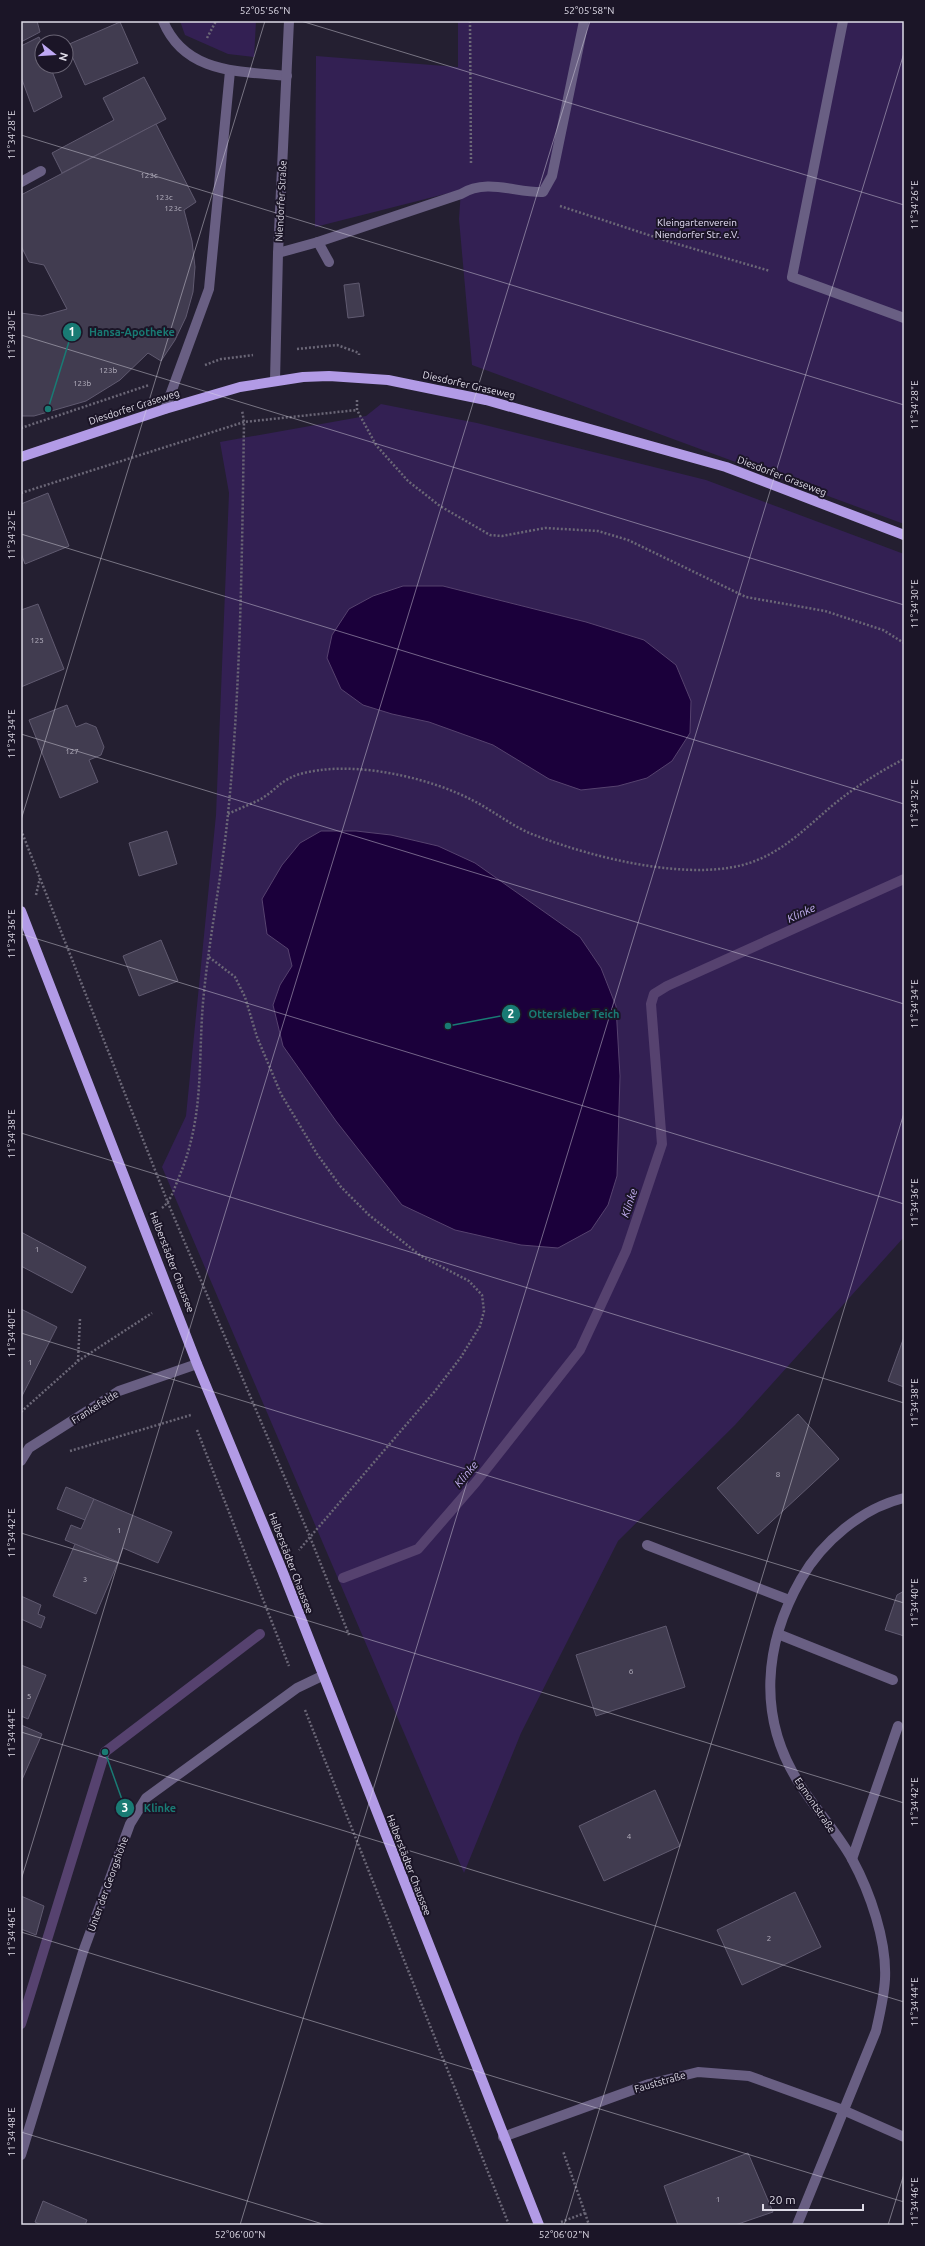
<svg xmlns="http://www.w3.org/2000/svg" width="925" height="2246" font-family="Ubuntu,sans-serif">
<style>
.green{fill:#332053}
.water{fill:#1b003b;stroke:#56426f}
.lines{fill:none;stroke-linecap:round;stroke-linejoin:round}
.stream{stroke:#56426f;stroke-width:10}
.building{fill:#413c50;stroke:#605a70}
.path{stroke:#6b6777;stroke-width:2.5;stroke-dasharray:2 2;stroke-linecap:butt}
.minor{stroke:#695f83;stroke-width:10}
.major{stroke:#b29be6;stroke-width:10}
.ticks{fill:none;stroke:#dedbe7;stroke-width:1;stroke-opacity:0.45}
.labels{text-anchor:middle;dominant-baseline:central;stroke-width:4;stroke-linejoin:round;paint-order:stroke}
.number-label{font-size:8px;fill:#b7b3c1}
.street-label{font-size:10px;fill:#dedbe7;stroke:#1b1527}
.park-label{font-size:10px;fill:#e4def5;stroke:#1b1527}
.water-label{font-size:11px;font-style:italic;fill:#c8b4f7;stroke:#1b1527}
.leader{fill:none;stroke:#197b74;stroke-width:1.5}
.callout-dot{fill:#197b74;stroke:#1b1527;stroke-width:1.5}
.mark-label{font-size:12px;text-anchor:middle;font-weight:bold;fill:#fff}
.callout-label{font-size:11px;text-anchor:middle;font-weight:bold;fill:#197b74;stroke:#1b1527;stroke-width:4;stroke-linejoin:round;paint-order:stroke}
.neatline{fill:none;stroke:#dedbe7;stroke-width:1.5}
.ticks-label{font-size:10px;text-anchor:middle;fill:#dedbe7}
</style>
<rect width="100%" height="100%" fill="#241f31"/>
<g class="green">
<path d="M180,21H256L254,57L228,54L185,35Z"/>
<path d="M458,21H904V524L472,365L459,219L461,190L315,227L316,56L458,67Z"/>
<path d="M381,404L477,423L706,480L904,554V1237L735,1425L618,1541L521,1733L464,1873L162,1167L186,1116L216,815L229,493L220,442L366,416Z"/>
</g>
<g class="water">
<path d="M403,586H443L586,622L644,640L676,665L691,701L690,733L672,761L647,778L618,786L581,790L549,779L493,745L429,722L392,714L363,705L341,689L327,658L332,635L349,609L373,596Z"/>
<path d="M321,831H356L391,835L438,846L475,863L580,937L601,968L616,1006L620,1076L617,1176L608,1205L591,1230L558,1248L521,1245L455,1230L402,1205L336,1121L283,1046L273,1005L280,985L292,966L288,949L267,934L262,899L282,865L300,843Z"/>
</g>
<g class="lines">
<g class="stream">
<path d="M343,1578L418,1549L476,1482L580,1350L626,1251L662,1144L651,1004L654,994L667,986L904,879"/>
<path d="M21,2024L105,1752L260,1634"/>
</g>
</g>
<g class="building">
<path d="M21,21H37L40,32L21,42Z"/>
<path d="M120,22L138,63L85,85L67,45Z"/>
<path d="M39,37L42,44V66H50L62,97L34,112L21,77V46Z"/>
<path d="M144,77L166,119L62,173L52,153L114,120L103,98Z"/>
<path d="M156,124L196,202L184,210L192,241L195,267L193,292L186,317L175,340L161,361L148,353L120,380L86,401L34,416H21V313L42,316L67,309L44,265L29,262L21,246V195Z"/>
<path d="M359,283L364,316L348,318L344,285Z"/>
<path d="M48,493L69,546L25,564L21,553V504Z"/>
<path d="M38,604L64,669L21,687V610Z"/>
<path d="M67,705L76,727L86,723L96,727L104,747L101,755L89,760L98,782L60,798L29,720Z"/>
<path d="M167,831L177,864L139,876L129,843Z"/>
<path d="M161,940L178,981L139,996L123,956Z"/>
<path d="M21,1232L86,1267L72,1293L21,1266Z"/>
<path d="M21,1309L57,1327L21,1398Z"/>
<path d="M904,1337V1387L888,1381Z"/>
<path d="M798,1414L839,1459L758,1534L717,1488Z"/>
<path d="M66,1487L94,1499L85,1520L57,1509Z"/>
<path d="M94,1499L172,1532L158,1563L123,1548L118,1562L65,1540L71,1525L81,1529Z"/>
<path d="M75,1544L118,1562L96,1614L53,1596Z"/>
<path d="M904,1591V1636L885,1630L897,1595Z"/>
<path d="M21,1596L41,1605L38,1614L45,1617L41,1628L21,1619Z"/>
<path d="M666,1626L685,1687L596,1716L576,1655Z"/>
<path d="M21,1665L46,1675L28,1719L21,1716Z"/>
<path d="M21,1725L42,1734L21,1782Z"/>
<path d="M655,1790L680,1846L604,1881L579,1826Z"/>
<path d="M795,1892L821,1947L742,1985L717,1930Z"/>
<path d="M21,1896L44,1906L36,1935L21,1929Z"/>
<path d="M748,2153L773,2212L735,2225H678L664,2186Z"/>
<path d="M43,2201L87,2220L85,2225H41L35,2222Z"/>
</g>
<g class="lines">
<g class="path">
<path d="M470,21L471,165"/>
<path d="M207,38L216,21"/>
<path d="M560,206L667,241L770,271"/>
<path d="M297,349L337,345L359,353V355"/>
<path d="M205,365L221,359L253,355"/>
<path d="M357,400V410L376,445L408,481L440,506L490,535L502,536L545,528L598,531L628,540L746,597L825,611L883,630L904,643"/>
<path d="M21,428L149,385"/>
<path d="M21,493L244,422L357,410"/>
<path d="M228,814C238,809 249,805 259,800C271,794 280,782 292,777C300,773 313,771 321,770C367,764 432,779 472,800C494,811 514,828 537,836C594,858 696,884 755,861C786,849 808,826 833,805C855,787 879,772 904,759"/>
<path d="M21,830L168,1203L310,1537L349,1635"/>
<path d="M36,895L40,878"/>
<path d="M209,957L235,977L245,997L257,1037L281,1094L317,1154L341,1187L369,1215L421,1256L469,1281L482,1295L484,1311L480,1326L461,1357L435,1391L299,1550"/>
<path d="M162,1208C171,1201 174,1189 179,1177C206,1113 197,1059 204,992C210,933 222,874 228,814C241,684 242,552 244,422L242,410"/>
<path d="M78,1361L80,1319"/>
<path d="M21,1412L78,1361L152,1313"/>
<path d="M197,1430L289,1666"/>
<path d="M70,1451L191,1415"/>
<path d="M305,1710L509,2225"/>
<path d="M585,2213L589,2225"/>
<path d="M561,2222L585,2213L563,2151"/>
</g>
<g class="minor">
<path d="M163,21C185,74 239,71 287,76"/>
<path d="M843,21L792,277L904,318"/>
<path d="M21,182L41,171"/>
<path d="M318,242L329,262"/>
<path d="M278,253L318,242L461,194C487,178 516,193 543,192L552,176L584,21"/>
<path d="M275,381L278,253L289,21"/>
<path d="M165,409L209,289L230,71"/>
<path d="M21,1461L29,1448L119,1391L197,1364"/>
<path d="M647,1545L789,1600"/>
<path d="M778,1634L893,1680"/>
<path d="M852,1859L898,1726"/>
<path d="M503,2137L649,2084L698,2072L749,2076L843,2110L904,2137"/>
<path d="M21,2155L83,1952L130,1824L146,1798L297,1688L322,1676"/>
<path d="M797,2225L876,2031C880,2013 884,1997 885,1979C887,1941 870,1892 852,1859C837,1832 815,1809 799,1783C757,1717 764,1644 801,1579C822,1542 862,1508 904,1498"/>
</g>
<g class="major">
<path d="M21,457L165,409L240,387L303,377L329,376L388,380L486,400L726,467L904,535"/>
<path d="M21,911L197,1364L282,1570L539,2225"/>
</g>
</g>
<path class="ticks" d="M301,21L904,205M21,135L904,405M21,335L904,605M21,534L904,804M21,734L904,1004M21,820L265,21M21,934L904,1204M21,1133L904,1403M21,1333L904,1603M21,1533L904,1803M21,1732L904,2002M21,1880L590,21M21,1932L904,2202M21,2132L326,2225M240,2225L904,53M564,2225L904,1113M888,2225L904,2174"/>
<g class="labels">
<g class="number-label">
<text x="149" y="175">123c</text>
<text x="164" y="197">123c</text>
<text x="173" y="208">123c</text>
<text x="108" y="370">123b</text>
<text x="82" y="383">123b</text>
<text x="37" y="640">125</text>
<text x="72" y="751">127</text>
<text x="37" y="1249">1</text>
<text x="30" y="1362">1</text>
<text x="778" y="1474">8</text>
<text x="119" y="1530">1</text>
<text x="85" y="1579">3</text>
<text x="631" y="1671">6</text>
<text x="29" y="1696">5</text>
<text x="629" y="1836">4</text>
<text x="769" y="1938">2</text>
<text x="718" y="2199">1</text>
</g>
<g class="street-label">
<text transform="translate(281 201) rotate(-87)">Niendorfer Straße</text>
<text transform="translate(469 385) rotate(13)">Diesdorfer Graseweg</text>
<text transform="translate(134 407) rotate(-18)">Diesdorfer Graseweg</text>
<text transform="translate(782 476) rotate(21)">Diesdorfer Graseweg</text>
<text transform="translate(172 1262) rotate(69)">Halberstädter Chaussee</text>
<text transform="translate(95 1407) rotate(-32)">Frankefelde</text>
<text transform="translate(291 1563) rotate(69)">Halberstädter Chaussee</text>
<text transform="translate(815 1805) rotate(56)">Egmontstraße</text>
<text transform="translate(409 1865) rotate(69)">Halberstädter Chaussee</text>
<text transform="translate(108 1884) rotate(-70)">Unter der Georgshöhe</text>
<text transform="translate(660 2082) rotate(-16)">Fauststraße</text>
</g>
<g class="park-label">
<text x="697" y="222">Kleingartenverein<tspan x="697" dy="12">Niendorfer Str. e.V.</tspan></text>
</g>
<g class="water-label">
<text transform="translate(801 913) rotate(-25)">Klinke</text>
<text transform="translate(629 1203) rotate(-71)">Klinke</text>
<text transform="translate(466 1474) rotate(-50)">Klinke</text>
</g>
</g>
<path class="leader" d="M48 409L72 332M448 1026L511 1014M105 1752L125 1808"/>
<g class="callout-dot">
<circle cx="48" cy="409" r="4"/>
<circle cx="448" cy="1026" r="4"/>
<circle cx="105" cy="1752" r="4"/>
<circle cx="72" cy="332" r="10"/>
<circle cx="511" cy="1014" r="10"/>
<circle cx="125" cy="1808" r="10"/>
</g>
<g class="mark-label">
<text x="72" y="336">1</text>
<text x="511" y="1018">2</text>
<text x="125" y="1812">3</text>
</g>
<g class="callout-label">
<text x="132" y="336">Hansa-Apotheke</text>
<text x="574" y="1018">Ottersleber Teich</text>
<text x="160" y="1812">Klinke</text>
</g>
<rect width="925" height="2246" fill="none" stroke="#1b1527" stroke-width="44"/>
<g transform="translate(54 54) rotate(107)"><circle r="19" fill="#1b1527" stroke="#696474"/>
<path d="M0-3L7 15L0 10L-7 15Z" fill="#bfa9f4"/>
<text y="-6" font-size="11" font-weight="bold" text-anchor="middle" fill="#dedbe7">N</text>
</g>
<path d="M763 2204v6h100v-6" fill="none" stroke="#dedbe7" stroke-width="2"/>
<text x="769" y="2204" font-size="12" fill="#dedbe7" stroke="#1b1527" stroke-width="3" paint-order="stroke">20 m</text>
<rect x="22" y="22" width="881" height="2202" class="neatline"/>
<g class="ticks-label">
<text x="265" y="14">52°05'56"N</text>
<text x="589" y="14">52°05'58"N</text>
<text transform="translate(11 135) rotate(-90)" y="4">11°34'28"E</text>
<text transform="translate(914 205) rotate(-90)" y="4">11°34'26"E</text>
<text transform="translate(11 335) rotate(-90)" y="4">11°34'30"E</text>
<text transform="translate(914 405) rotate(-90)" y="4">11°34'28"E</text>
<text transform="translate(11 535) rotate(-90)" y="4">11°34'32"E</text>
<text transform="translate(914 604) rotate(-90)" y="4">11°34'30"E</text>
<text transform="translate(11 734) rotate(-90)" y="4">11°34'34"E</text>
<text transform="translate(914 804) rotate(-90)" y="4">11°34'32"E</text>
<text transform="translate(11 934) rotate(-90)" y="4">11°34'36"E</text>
<text transform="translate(914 1004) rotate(-90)" y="4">11°34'34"E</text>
<text transform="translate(11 1134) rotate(-90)" y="4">11°34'38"E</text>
<text transform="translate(914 1203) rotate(-90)" y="4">11°34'36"E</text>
<text transform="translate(11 1333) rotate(-90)" y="4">11°34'40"E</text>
<text transform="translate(914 1403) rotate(-90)" y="4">11°34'38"E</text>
<text transform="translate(11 1533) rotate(-90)" y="4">11°34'42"E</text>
<text transform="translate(914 1603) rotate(-90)" y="4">11°34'40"E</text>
<text transform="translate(11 1733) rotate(-90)" y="4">11°34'44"E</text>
<text transform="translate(914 1802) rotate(-90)" y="4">11°34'42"E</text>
<text transform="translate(11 1932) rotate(-90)" y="4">11°34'46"E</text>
<text transform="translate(914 2002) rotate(-90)" y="4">11°34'44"E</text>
<text transform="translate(11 2132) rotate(-90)" y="4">11°34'48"E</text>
<text transform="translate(914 2202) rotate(-90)" y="4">11°34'46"E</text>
<text x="240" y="2238">52°06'00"N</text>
<text x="564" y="2238">52°06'02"N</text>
</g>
</svg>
